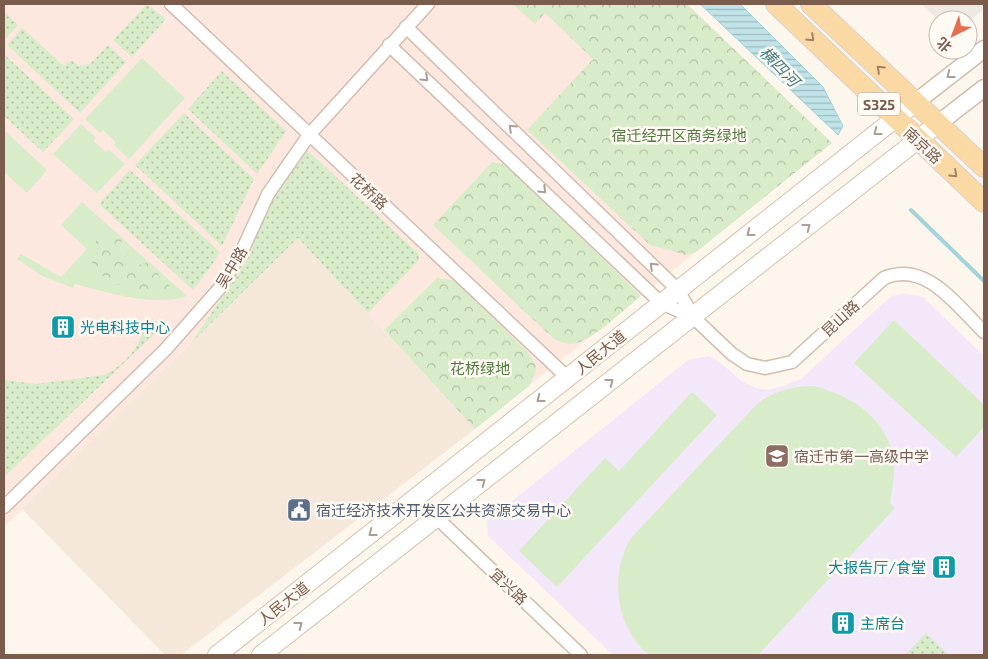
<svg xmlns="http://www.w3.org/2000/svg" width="988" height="659" font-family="'Exo 2','Noto Sans SC',sans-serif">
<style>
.residential{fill:#f5e8da}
.commercial{fill:#fde8e0}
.industrial{fill:#efe9e4}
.education{fill:#f3e8fa}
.grass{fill:#d8ecc9}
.forest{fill:url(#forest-crowns)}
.garden{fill:url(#garden-dots)}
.water{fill:url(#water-rules);stroke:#a5d3da}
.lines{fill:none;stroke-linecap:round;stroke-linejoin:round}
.stream{stroke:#a5d3da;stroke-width:4}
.minor-casing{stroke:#d1beb0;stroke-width:15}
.tertiary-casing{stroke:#d1beb0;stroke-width:19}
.secondary-casing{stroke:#d6c0b0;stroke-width:20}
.primary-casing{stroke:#dad1cd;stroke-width:22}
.minor{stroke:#fff;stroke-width:12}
.tertiary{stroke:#fff;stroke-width:16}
.secondary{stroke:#fff;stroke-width:18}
.primary{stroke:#fbd9a5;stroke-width:20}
.oneway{stroke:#a18267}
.oneway2{stroke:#af9d94}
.labels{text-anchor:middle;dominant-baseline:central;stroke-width:5;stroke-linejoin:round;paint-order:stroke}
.shield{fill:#fffaf3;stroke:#a28b7f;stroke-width:1}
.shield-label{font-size:14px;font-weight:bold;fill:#7a5c4d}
.park-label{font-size:15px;fill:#537a41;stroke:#fffaf3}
.street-label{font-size:15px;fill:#7a5c4d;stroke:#fffaf3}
.culture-label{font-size:15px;fill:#0d838f;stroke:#fffaf3;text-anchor:start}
.education-label{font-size:15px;fill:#785e54;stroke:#fffaf3;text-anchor:start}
.service-label{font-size:15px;fill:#4e5e75;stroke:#fffaf3;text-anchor:start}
.water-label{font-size:16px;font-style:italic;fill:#437c86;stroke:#fffaf3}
</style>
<defs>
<pattern id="forest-crowns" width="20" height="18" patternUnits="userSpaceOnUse" patternTransform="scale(1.25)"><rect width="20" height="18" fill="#d8ecc9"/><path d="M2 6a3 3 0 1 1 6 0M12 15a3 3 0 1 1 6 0" fill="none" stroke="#b4c2a5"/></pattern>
<pattern id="garden-dots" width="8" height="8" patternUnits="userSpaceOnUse" patternTransform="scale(1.25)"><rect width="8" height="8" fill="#d8ecc9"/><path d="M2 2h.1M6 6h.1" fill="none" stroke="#b4c2a5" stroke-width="1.8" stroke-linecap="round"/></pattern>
<pattern id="water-rules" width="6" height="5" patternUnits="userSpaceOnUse" patternTransform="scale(1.25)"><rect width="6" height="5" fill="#bfe3e8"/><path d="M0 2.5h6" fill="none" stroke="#a0bbbe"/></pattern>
</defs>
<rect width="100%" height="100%" fill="#fdf6ec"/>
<path class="residential" d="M298,238L475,429L181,655H165L22,509Z"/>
<path class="commercial" d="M4,4H687L832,143L475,429L298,238L4,527Z"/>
<path class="industrial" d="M921,4H984V9L968,22L939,20Z"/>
<path class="education" d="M903,293L923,297L984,356V655H613L488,536L487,521L688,360L708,356L717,360L743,382L756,388L768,390L783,386L801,379L890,297Z"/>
<g class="grass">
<path d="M142,58L185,98L129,159L114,145L116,142L103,130L100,133L85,119Z"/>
<path d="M81,124L96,138L93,141L106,152L109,150L125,164L97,193L53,154Z"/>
<path d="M4,130L47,170L27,193L4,172Z"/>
<path d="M82,202L187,296C156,308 106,292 75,284L73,288L42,276L17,259L21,254L61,277L87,249L61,225Z"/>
<path d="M894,320L984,405V427L956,457L854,363Z"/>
<path d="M814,386C853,396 890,420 894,464C895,477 892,490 890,503L895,508L758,655H649C616,627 609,577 630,539L757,404C773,391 794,386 814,386Z"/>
<path d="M692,392L717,415L557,587L519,551L605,458L619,471Z"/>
</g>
<g class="forest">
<path d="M513,4H687L832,143L696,252L686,255L650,245L527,130L593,59L545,13L535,24Z"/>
<path d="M492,162L507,165L641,296C624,309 597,337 577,343C568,346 562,342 554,339L433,225Z"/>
<path d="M117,234L122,238L121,249L138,265L149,262L160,272L158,275L170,286L163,294H146L132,283L113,285C97,270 79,259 99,238L105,240L109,235Z"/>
<path d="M437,278L453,280L526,350L536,365L535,374L529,386L475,429L384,330Z"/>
</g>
<g class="garden">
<path d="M147,4L166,19L132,57L113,40Z"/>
<path d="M4,11L18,25L4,40Z"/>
<path d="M22,28L64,66L71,60L79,66L90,64L108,45L126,62L80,113L7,45Z"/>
<path d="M4,54L74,119L43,152L4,116Z"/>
<path d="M222,71L286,131L257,174L188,109Z"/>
<path d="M184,113L254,179L222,246L135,165Z"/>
<path d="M305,148L419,254V260L368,313L298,238L191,343L238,274L251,252L266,206Z"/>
<path d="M130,170L220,252L210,268L193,290L99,204Z"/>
<path d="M153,319L162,327L4,477V380L36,384L104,375C122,367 143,346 143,325Z"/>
<path d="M926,633L949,655H905Z"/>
</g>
<path class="water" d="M700,4H740L823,87L843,126L838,135Z"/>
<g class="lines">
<path class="stream" d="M911,210L984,281"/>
<defs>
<g id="minor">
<path d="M171,4L568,378"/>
<path d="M406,27L678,290L693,317L732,354L747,364L765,368L792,362L884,278C926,260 957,306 984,332"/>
<path d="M389,45L661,303L693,317"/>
<path d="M4,507L165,350L219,289L242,251L268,194L309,135L428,4"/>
<path d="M437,518L581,655"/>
</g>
<g id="tertiary">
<path d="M916,102L984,49"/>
<path d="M939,123L984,88"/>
</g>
<g id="secondary">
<path d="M217,655L916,102"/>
<path d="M261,655L939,123"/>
</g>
<g id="primary">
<path d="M776,4L984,202"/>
<path d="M811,4L984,167"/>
</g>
</defs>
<use href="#minor" class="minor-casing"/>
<use href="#tertiary" class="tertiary-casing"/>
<use href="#secondary" class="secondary-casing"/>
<use href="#primary" class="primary-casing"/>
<use href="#minor" class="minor"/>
<use href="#tertiary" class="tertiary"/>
<use href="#secondary" class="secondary"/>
<use href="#primary" class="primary"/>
</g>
<defs><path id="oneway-chevron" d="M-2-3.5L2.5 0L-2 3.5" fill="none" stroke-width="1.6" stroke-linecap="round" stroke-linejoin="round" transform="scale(1.25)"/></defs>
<g class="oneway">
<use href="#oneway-chevron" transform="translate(811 38) rotate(44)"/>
<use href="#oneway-chevron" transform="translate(880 69) rotate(-137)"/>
<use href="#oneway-chevron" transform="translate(954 174) rotate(43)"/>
</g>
<g class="oneway2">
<use href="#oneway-chevron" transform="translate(950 75) rotate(142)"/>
<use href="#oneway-chevron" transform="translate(425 78) rotate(43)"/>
<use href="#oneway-chevron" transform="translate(512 128) rotate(-136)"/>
<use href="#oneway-chevron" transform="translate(877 132) rotate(142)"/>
<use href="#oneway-chevron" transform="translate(543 190) rotate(44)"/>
<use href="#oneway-chevron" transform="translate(807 227) rotate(-38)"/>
<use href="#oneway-chevron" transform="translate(750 233) rotate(142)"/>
<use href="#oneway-chevron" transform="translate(653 266) rotate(-136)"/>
<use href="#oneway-chevron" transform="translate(610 382) rotate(-38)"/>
<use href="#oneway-chevron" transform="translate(540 399) rotate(142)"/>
<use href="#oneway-chevron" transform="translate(482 482) rotate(-38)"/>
<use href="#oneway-chevron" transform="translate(372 533) rotate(142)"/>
<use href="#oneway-chevron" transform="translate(299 625) rotate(-38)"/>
</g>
<defs>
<symbol id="building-square" viewBox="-11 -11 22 22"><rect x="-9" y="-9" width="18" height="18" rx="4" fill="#0f9aa8" stroke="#fffaf3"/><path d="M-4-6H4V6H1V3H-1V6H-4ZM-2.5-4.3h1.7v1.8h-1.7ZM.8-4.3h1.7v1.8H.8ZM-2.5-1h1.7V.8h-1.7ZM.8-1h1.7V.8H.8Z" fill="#fff"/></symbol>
<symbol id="school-square" viewBox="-11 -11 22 22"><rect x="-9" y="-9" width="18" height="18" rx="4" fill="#8d6e63" stroke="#fffaf3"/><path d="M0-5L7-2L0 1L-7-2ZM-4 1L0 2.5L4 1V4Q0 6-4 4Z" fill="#fff"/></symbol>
<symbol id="civic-square" viewBox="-11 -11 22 22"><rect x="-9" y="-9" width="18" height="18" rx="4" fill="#5c6f8a" stroke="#fffaf3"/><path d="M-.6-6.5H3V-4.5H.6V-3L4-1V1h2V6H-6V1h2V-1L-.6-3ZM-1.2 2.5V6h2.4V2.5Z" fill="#fff"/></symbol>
</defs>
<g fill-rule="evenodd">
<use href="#building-square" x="49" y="313" width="28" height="28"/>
<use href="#school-square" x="763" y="442" width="28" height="28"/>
<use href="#civic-square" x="285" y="496" width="28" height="28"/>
<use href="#building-square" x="930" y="553" width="28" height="28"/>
<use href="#building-square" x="829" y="609" width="28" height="28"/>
</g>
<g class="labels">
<rect class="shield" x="858" y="92.5" width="42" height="23" rx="4"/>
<g class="shield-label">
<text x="879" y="104">S325</text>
</g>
<g class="park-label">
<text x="679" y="135">宿迁经开区商务绿地</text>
<text x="480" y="368">花桥绿地</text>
</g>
<g class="street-label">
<text transform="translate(923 145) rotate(43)">南京路</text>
<text transform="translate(369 191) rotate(43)">花桥路</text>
<text transform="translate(231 267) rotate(-59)">吴中路</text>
<text transform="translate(840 318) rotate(-43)">昆山路</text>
<text transform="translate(600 352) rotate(-39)">人民大道</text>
<text transform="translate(509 586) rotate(44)">宜兴路</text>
<text transform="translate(283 603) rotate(-38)">人民大道</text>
</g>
<g class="culture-label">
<text x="80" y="327">光电科技中心</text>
<text x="926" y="567" text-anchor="end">大报告厅/食堂</text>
<text x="860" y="623">主席台</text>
</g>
<g class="education-label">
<text x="794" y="456">宿迁市第一高级中学</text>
</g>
<g class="service-label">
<text x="316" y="510">宿迁经济技术开发区公共资源交易中心</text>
</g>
<g class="water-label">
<text transform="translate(780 66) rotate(46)">横四河</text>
</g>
</g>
<rect width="988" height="659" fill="none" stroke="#7a5c4d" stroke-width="10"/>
<g transform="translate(953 35) rotate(222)"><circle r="24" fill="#fffaf3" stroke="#cabbb1"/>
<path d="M0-4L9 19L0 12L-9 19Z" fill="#e76f51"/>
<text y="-8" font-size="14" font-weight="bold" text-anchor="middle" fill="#7a5c4d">北</text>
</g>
</svg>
